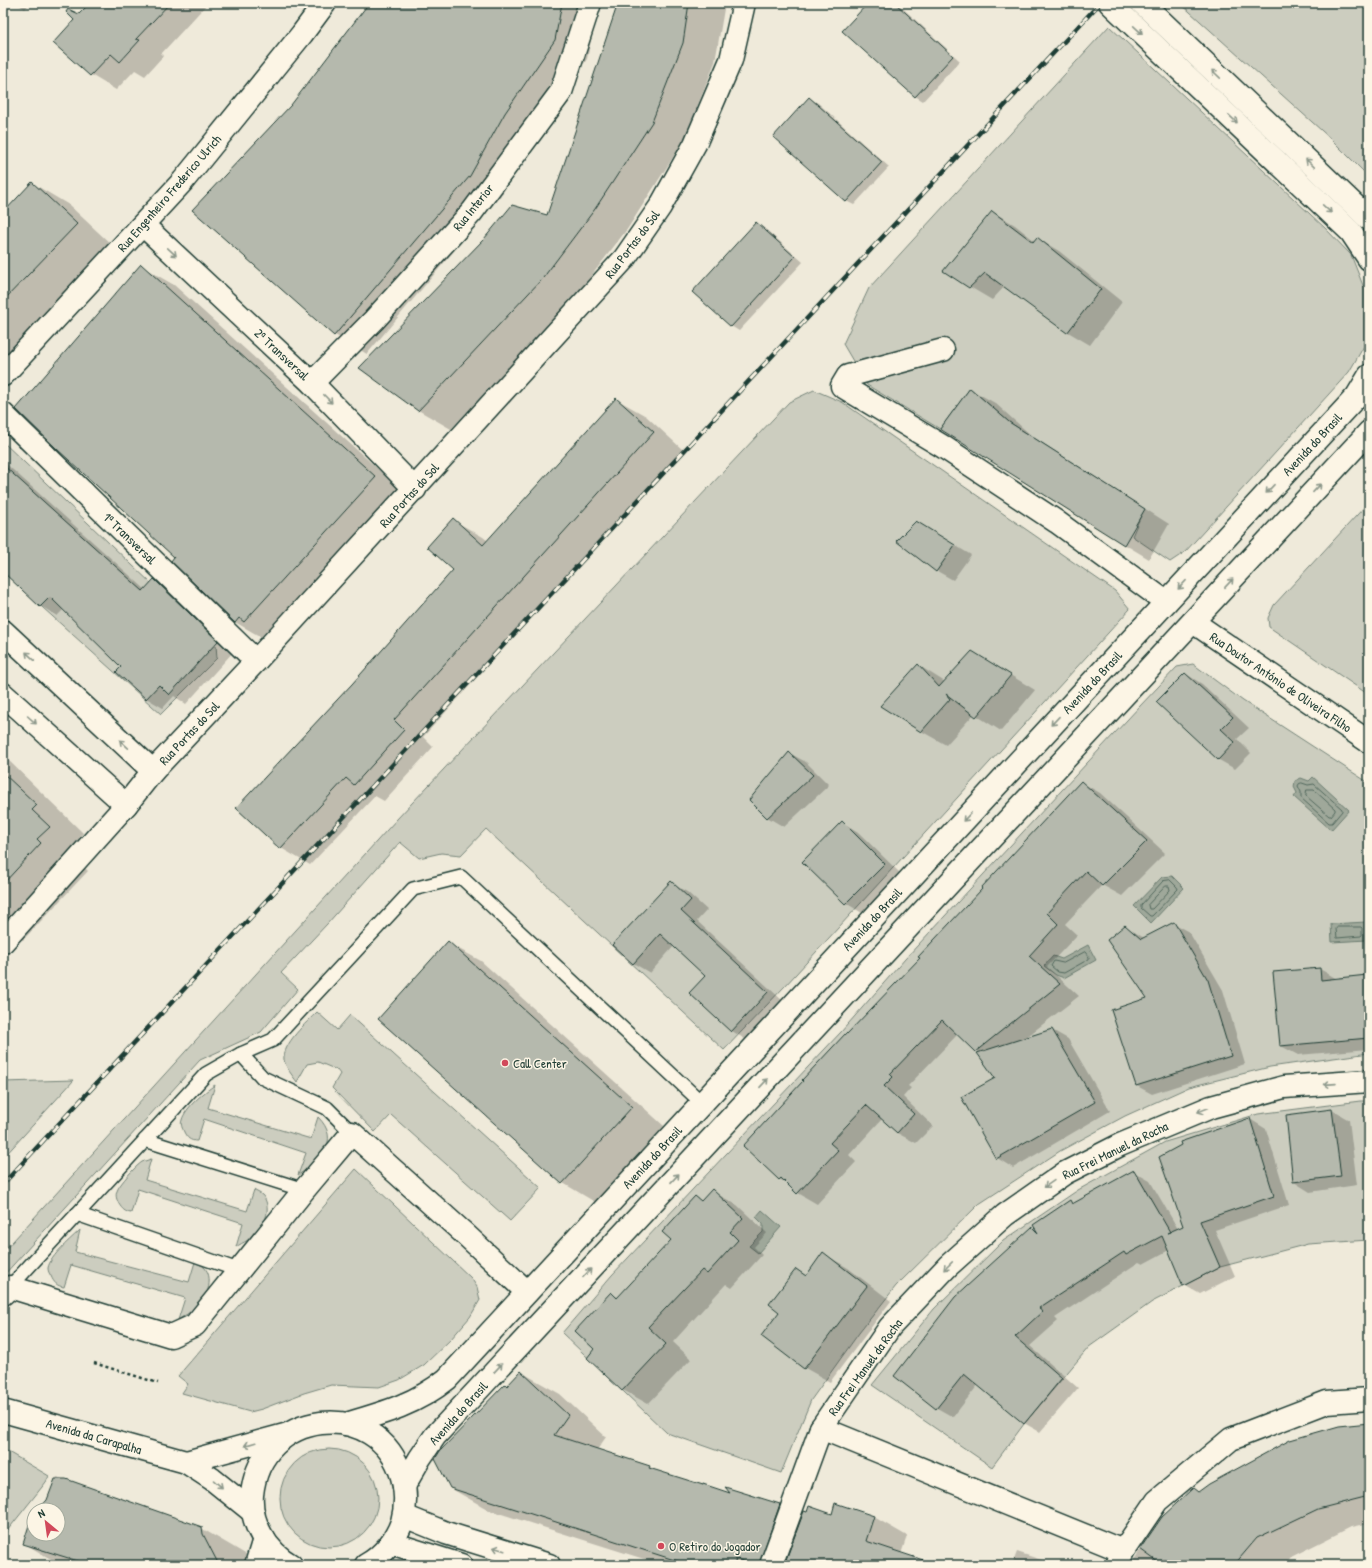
<svg xmlns="http://www.w3.org/2000/svg" width="1372" height="1568" font-family="'Patrick Hand',sans-serif">
<style>
.green{fill:#cccdbf;stroke:#76857a}
.water{fill:#9fa89a;stroke:#6c7d71}
.shadow{fill:#0003}
.lines{fill:none;stroke-linecap:round;stroke-linejoin:round}
.shore{stroke:#52685d;stroke-width:1}
.building{fill:#b5b9ad;stroke:#1f3d34}
.lane-casing{stroke:#1f3d34;stroke-width:16}
.street-casing{stroke:#1f3d34;stroke-width:25}
.secondary-casing{stroke:#1f3d34;stroke-width:25}
.primary-casing{stroke:#1f3d34;stroke-width:25}
.path{stroke:#1f3d34;stroke-width:2.5;stroke-dasharray:3 3;stroke-linecap:butt}
.lane{stroke:#fcf5e5;stroke-width:13}
.street{stroke:#fcf5e5;stroke-width:22}
.secondary{stroke:#fcf5e5;stroke-width:22}
.primary{stroke:#fcf5e5;stroke-width:22}
.rail-casing{stroke:#1f3d34;stroke-width:4.5}
.rail{stroke:#fcf5e5;stroke-width:3;stroke-dasharray:9;stroke-linecap:butt}
.oneway{stroke:#8e998c}
.poi-dot{fill:#d1495b;stroke:#fcf5e5;stroke-width:1.5}
.labels{text-anchor:middle;dominant-baseline:central;stroke-width:3;stroke-linejoin:round;paint-order:stroke}
.street-label{font-size:13px;fill:#1f3d34;stroke:#fcf5e5}
.poi-label{font-size:13px;fill:#1f3d34;stroke:#fcf5e5;text-anchor:start}
</style>
<rect width="100%" height="100%" fill="#efeada"/>
<filter id="ink" filterUnits="userSpaceOnUse"><feTurbulence type="fractalNoise" baseFrequency=".025" numOctaves="2"/><feDisplacementMap in="SourceGraphic" scale="8" xChannelSelector="R" yChannelSelector="G"/><feConvolveMatrix kernelMatrix="1 2 1 2 8 2 1 2 1" color-interpolation-filters="sRGB"/></filter>
<g filter="url(#ink)">
<g class="green">
<path d="M1180,3H1369V177L1332,140Z"/>
<path d="M1109,26L1325,228L1351,255L1364,288V346L1349,372L1185,552L1170,562L1132,536L1144,509L1009,422L970,388L940,429L867,385L843,344L869,288Z"/>
<path d="M814,390L842,402L1115,591L1130,609L785,986L724,1050L486,829L461,855L441,853L419,858L400,842L327,924L281,973L298,989L261,1032L200,1060L3,1276V1252L397,819L789,402Z"/>
<path d="M3,442L216,645L217,658L161,714L3,572Z"/>
<path d="M1369,502V695L1269,627L1268,618L1274,605Z"/>
<path d="M1193,664L1243,701L1369,783V1053L1270,1067L1189,1087L1125,1116L1060,1151L979,1204L896,1286L859,1333L811,1400L781,1473L667,1433L562,1333L612,1275L841,1032L905,959L1140,706L1177,667Z"/>
<path d="M317,1012L337,1030L350,1015L541,1188L510,1221L391,1115L375,1132L332,1088L340,1074L337,1070L318,1062L307,1064L297,1082C292,1075 286,1068 284,1060C282,1044 307,1022 317,1012Z"/>
<path d="M74,1080L3,1158V1082Z"/>
<path d="M215,1085L208,1108L311,1139L318,1117C342,1141 320,1161 298,1175L306,1153L204,1119L197,1141C190,1141 187,1138 184,1132C183,1129 180,1125 182,1120C185,1108 204,1092 215,1085Z"/>
<path d="M1360,1101H1369V1240L1308,1244L1220,1267L1152,1302L1089,1347L1024,1424L992,1467L872,1385L934,1309L1003,1241L1078,1190L1165,1142L1258,1114Z"/>
<path d="M151,1159L145,1180L247,1211L254,1190C256,1192 260,1193 262,1195C272,1205 266,1224 257,1233C252,1239 243,1242 236,1247L243,1223L138,1189L131,1213C125,1212 122,1209 119,1204C117,1200 115,1196 117,1191C119,1184 136,1166 142,1162C145,1161 148,1160 151,1159Z"/>
<path d="M356,1169L471,1278L477,1287L480,1300L470,1317L451,1339L424,1365L399,1380L379,1387L331,1385L304,1393L262,1409L250,1412L182,1393L188,1384L178,1376Z"/>
<path d="M80,1230L75,1252L189,1282L195,1262C198,1264 202,1265 204,1267C214,1277 208,1296 199,1305C193,1311 185,1315 178,1320L185,1298L71,1265L64,1287C57,1286 54,1283 51,1276C49,1273 48,1271 48,1268C50,1256 72,1238 80,1230Z"/>
<circle cx="329" cy="1498" r="49"/>
<path d="M3,1449L49,1476L46,1482L3,1536Z"/>
</g>
<g class="water">
<path d="M1313,777L1349,810L1331,830L1294,797L1297,793L1294,787L1295,781L1301,778L1309,781Z"/>
<path d="M1172,876L1184,888L1151,923L1134,906L1162,877Z"/>
<path d="M1366,922L1367,940L1332,942L1331,924Z"/>
<path d="M1088,945L1096,960L1064,978L1056,975L1044,966L1053,956L1062,959Z"/>
<path d="M762,1210L781,1227L758,1253L749,1246L763,1232V1224L756,1217Z"/>
</g>
<g class="shadow">
<path d="M16,3H30L25,9Z"/>
<path d="M91,3H208L161,54L164,55L145,76L135,70L116,90L91,75L80,15Z"/>
<path d="M370,3H599L587,59L537,132L502,194L367,354L335,335L292,105Z"/>
<path d="M619,3H725L715,62L684,140L628,228L575,297L451,429L418,410L548,216Z"/>
<path d="M869,3H897L960,61L923,101L915,96Z"/>
<path d="M809,98L818,103L889,167L854,205L846,201Z"/>
<path d="M32,183L69,205L113,246L3,376V215Z"/>
<path d="M993,212L1015,225L1035,241L1037,238L1059,251L1122,302L1090,345L1068,332L1005,286L992,300L970,287Z"/>
<path d="M756,223L764,228L803,262L739,331L731,326Z"/>
<path d="M141,266L174,285L408,496L268,641L235,622L175,557Z"/>
<path d="M970,389L995,403L1034,438L1169,524L1149,559L1124,544Z"/>
<path d="M616,399L646,416L683,450L423,737L433,747L384,801L375,796L310,865L281,848L352,684L454,570L453,520L483,537L488,541Z"/>
<path d="M3,461L146,590L154,580L171,590L234,651L186,704L174,696L163,708L146,698L123,667L64,609L57,616L41,606L3,571Z"/>
<path d="M933,532L971,555L953,580L937,571Z"/>
<path d="M918,665L945,682L997,667L1035,690L1001,731L974,714L946,745L921,731Z"/>
<path d="M1186,674L1202,684L1249,728L1237,739L1251,753L1235,769L1219,760L1158,702Z"/>
<path d="M789,753L806,762L829,785L784,827L767,817Z"/>
<path d="M3,755L83,833L79,838L96,854L84,867L88,871L23,940L9,932L3,938Z"/>
<path d="M1081,782L1100,793L1165,853L1122,896L1102,885L1065,924L1077,935L1047,967L1079,996L1024,1039L1052,1030L1068,1039L1110,1111L1013,1168L997,1158L996,1078L980,1053L958,1034L908,1086L911,1088L903,1097L933,1126L916,1143L897,1133L882,1119L849,1155L856,1162L817,1204L798,1193L790,1185L779,1179L848,1035L921,958Z"/>
<path d="M842,822L858,832L901,874L862,913L846,903L803,861Z"/>
<path d="M671,883L687,892L707,910L697,921L784,1002L748,1041L732,1031L690,993L707,976L674,946L650,973L633,963Z"/>
<path d="M1174,924L1189,932L1223,990L1245,1064L1152,1094L1137,1086L1149,998L1125,926L1144,938Z"/>
<path d="M448,943L481,961L664,1126L595,1202L563,1183L379,1019Z"/>
<path d="M1320,969L1337,979L1367,976L1369,977V1049L1298,1055L1281,1046L1274,973Z"/>
<path d="M1332,1110L1349,1120L1357,1185L1310,1192L1294,1182Z"/>
<path d="M1250,1119L1266,1129L1289,1205L1215,1230L1235,1276L1200,1294L1184,1285L1169,1250L1143,1264L1139,1262L1055,1318L1058,1321L1030,1346L1078,1388L1040,1432L1024,1423L978,1385L953,1417L937,1408L895,1376L1032,1228L1039,1232L1070,1201L1075,1204L1134,1172L1150,1181L1178,1229L1184,1227Z"/>
<path d="M712,1191L737,1205L767,1233L754,1247L762,1255L732,1288L726,1284L673,1342L691,1359L648,1404L623,1390L596,1349L611,1293L619,1298L672,1240L695,1197L702,1201Z"/>
<path d="M824,1254L848,1268L891,1301L830,1382L805,1368L763,1336L781,1312L797,1270L807,1276Z"/>
<path d="M521,1372L560,1394L606,1437L597,1450L650,1467L658,1472L734,1495L780,1505L802,1518L833,1515L836,1505L874,1517L907,1536L901,1554L937,1565H663L489,1510L450,1488L508,1387Z"/>
<path d="M1369,1424V1523L1351,1527L1291,1557L1284,1565H1132L1135,1558L1150,1536L1193,1489L1199,1492Z"/>
<path d="M57,1477L201,1528L247,1555L251,1565H61L25,1544L34,1517V1534H58V1510H40L48,1501Z"/>
<path d="M1017,1552L1057,1565H1012Z"/>
</g>
<g class="lines">
<g class="shore">
<path d="M1302,783L1308,785L1314,784L1342,809V811L1332,823H1329L1301,798V792L1298,786L1299,784Z"/>
<path d="M1307,790H1314L1335,809V811L1331,816H1329L1306,796Z"/>
<path d="M1170,880L1177,887L1178,889L1152,916H1150L1141,908V905L1163,881Z"/>
<path d="M1166,886H1169L1170,890L1152,909H1149L1148,905Z"/>
<path d="M1338,927H1361L1362,928V935L1361,936L1337,938L1336,929Z"/>
<path d="M1085,952L1089,957V959L1064,973L1058,972L1051,966L1054,961L1063,963Z"/>
</g>
</g>
<g class="building">
<path d="M90,3H170L136,39L140,40L120,62L111,54L90,76L53,43L74,20L66,12L68,9L79,14Z"/>
<path d="M369,3H562L555,40L505,113L470,176L334,336L192,210L291,105Z"/>
<path d="M618,3H689L683,43L652,122L595,209L543,278L418,411L359,368L484,239L512,205L547,215Z"/>
<path d="M868,3H895L953,56L915,97L842,31Z"/>
<path d="M809,97L882,162L846,202L773,137Z"/>
<path d="M32,182L77,224L3,301V213Z"/>
<path d="M992,211L1033,242L1037,237L1101,289L1067,333L985,273L969,288L943,271Z"/>
<path d="M756,222L795,257L731,327L692,292Z"/>
<path d="M141,264L376,477L244,622L239,618L235,623L171,561L174,557L57,449L16,409Z"/>
<path d="M970,388L1009,422L1145,509L1124,545L940,429Z"/>
<path d="M616,398L654,432L394,720L404,730L354,785L346,778L280,849L236,808L352,684L453,570L427,547L453,518L483,545Z"/>
<path d="M3,465L143,591L154,579L218,641L169,695L159,685L146,699L116,672L121,667L50,597L40,607L3,572Z"/>
<path d="M916,521L955,545L936,572L896,541Z"/>
<path d="M972,651L1011,675L976,717L946,694L950,699L921,732L880,706L918,664L939,687Z"/>
<path d="M1185,673L1233,717L1221,729L1235,742L1218,760L1156,702Z"/>
<path d="M789,752L813,775L767,818L749,800Z"/>
<path d="M3,773L37,805L32,810L50,827L37,839L41,843L3,884Z"/>
<path d="M1081,781L1147,841L1102,886L1086,871L1047,913L1058,924L1029,956L1060,984L975,1052L942,1020L890,1074L893,1077L884,1086L914,1114L897,1133L866,1105L830,1143L838,1150L797,1194L781,1178L779,1180L743,1146L803,1081L802,1080L846,1033L847,1034L920,958L918,957L982,889L981,888Z"/>
<path d="M842,821L885,864L845,904L802,862Z"/>
<path d="M671,881L691,900L681,911L768,992L731,1032L689,993L705,976L660,934L633,964L612,945Z"/>
<path d="M1174,922L1208,980L1231,1056L1136,1086L1111,1010L1147,998L1107,940L1125,925L1141,939Z"/>
<path d="M448,941L632,1107L562,1184L378,1019Z"/>
<path d="M1320,968L1321,980L1367,975L1369,991V1038L1280,1046L1273,972Z"/>
<path d="M1052,1029L1095,1102L996,1159L961,1097L995,1078L977,1053Z"/>
<path d="M1332,1109L1341,1176L1293,1182L1286,1115Z"/>
<path d="M1250,1118L1274,1196L1200,1221L1220,1267L1183,1286L1162,1236L1126,1255L1124,1252L1039,1308L1043,1311L1015,1337L1062,1378L1024,1424L964,1374L936,1409L894,1376L955,1297L1032,1227L1038,1233L1033,1225L1070,1200L1072,1204L1134,1170L1170,1232L1167,1233L1183,1226L1159,1157L1181,1145L1180,1142Z"/>
<path d="M712,1189L743,1218L730,1232L738,1240L707,1274L702,1270L648,1327L666,1344L622,1391L587,1358L594,1349L575,1331L611,1292L617,1298L671,1240L662,1232L695,1196L701,1201Z"/>
<path d="M823,1252L867,1286L804,1369L761,1336L779,1312L769,1304L796,1269L806,1276Z"/>
<path d="M521,1371L568,1415L554,1435L650,1466L649,1468L703,1485V1484L730,1493L725,1487L780,1504L759,1565L736,1559L734,1565H690L450,1488L435,1459L440,1451L505,1384L507,1386Z"/>
<path d="M1369,1423V1496L1318,1509L1257,1538L1234,1565H1162L1140,1549L1162,1517L1193,1488L1198,1492L1209,1484L1290,1440L1339,1426Z"/>
<path d="M55,1479H66L202,1527L203,1534L219,1565H91L23,1544L31,1519L34,1515V1534H58V1510H38L47,1500Z"/>
<path d="M835,1503L874,1516L866,1541L923,1560L922,1565H784L804,1511L807,1512L809,1506L832,1514Z"/>
</g>
<g class="lines">
<defs>
<g id="lane">
<path d="M241,1054L263,1078L327,1108L352,1133"/>
<path d="M145,1140L304,1190"/>
<path d="M77,1214L238,1270"/>
<path d="M10,1287L206,1074L241,1054L273,1040L413,889L461,877L702,1103"/>
</g>
<g id="street">
<path d="M143,225L312,383L415,489"/>
<path d="M943,350L848,376L842,386L942,446L1057,522L1166,602"/>
<path d="M3,375L183,181L302,34L325,3"/>
<path d="M312,383L374,320L472,212L561,92L590,3"/>
<path d="M3,414L256,661"/>
<path d="M1193,622L1369,742"/>
<path d="M3,631L153,771"/>
<path d="M3,694L126,805"/>
<path d="M3,942L126,805L153,771L256,661L624,259L660,207L695,144L731,60L744,3"/>
<path d="M3,1294L10,1287L171,1336L195,1325L304,1190L352,1133L467,1236L527,1292"/>
<path d="M821,1428L1123,1551"/>
<path d="M771,1565L821,1428L890,1327L948,1266L1005,1215L1065,1173L1120,1145L1211,1107L1284,1087L1369,1081"/>
<path d="M1117,1565L1123,1551L1157,1501L1231,1439L1327,1402L1369,1399"/>
</g>
<g id="secondary">
<path d="M3,1411L186,1462L212,1479L253,1512"/>
<path d="M186,1462L288,1434"/>
<path d="M404,1516L446,1533L549,1565"/>
<path d="M391,1543L461,1565"/>
</g>
<g id="primary">
<path d="M1110,3L1351,232L1369,259"/>
<path d="M1142,3L1369,219"/>
<path d="M346,1424C384,1413 416,1404 447,1379L1357,396L1369,376"/>
<path d="M404,1486L420,1458L435,1436L1369,432"/>
<path d="M256,1565L264,1539"/>
<path d="M291,1565C267,1551 250,1524 252,1495C260,1409 378,1395 402,1477C406,1491 406,1507 402,1522C396,1539 383,1556 366,1565"/>
</g>
</defs>
<use href="#lane" class="lane-casing"/>
<use href="#street" class="street-casing"/>
<use href="#secondary" class="secondary-casing"/>
<use href="#primary" class="primary-casing"/>
<path class="path" d="M94,1363L158,1383"/>
<use href="#lane" class="lane"/>
<use href="#street" class="street"/>
<use href="#secondary" class="secondary"/>
<use href="#primary" class="primary"/>
<defs>
<path id="rail" d="M3,1184L1100,3"/>
</defs>
<use href="#rail" class="rail-casing"/>
<use href="#rail" class="rail"/>
</g>
<defs><path id="oneway-shaft" d="M-6 0H5M1.5-3L5.5 0L1.5 3" fill="none" stroke-width="1.6" stroke-linecap="round" stroke-linejoin="round"/></defs>
<g class="oneway">
<use href="#oneway-shaft" transform="translate(1138 30) rotate(43)"/>
<use href="#oneway-shaft" transform="translate(1216 74) rotate(-136)"/>
<use href="#oneway-shaft" transform="translate(1233 119) rotate(43)"/>
<use href="#oneway-shaft" transform="translate(1310 163) rotate(-136)"/>
<use href="#oneway-shaft" transform="translate(1327 209) rotate(43)"/>
<use href="#oneway-shaft" transform="translate(172 252) rotate(43)"/>
<use href="#oneway-shaft" transform="translate(328 399) rotate(46)"/>
<use href="#oneway-shaft" transform="translate(1317 488) rotate(-47)"/>
<use href="#oneway-shaft" transform="translate(1270 489) rotate(133)"/>
<use href="#oneway-shaft" transform="translate(1229 583) rotate(-47)"/>
<use href="#oneway-shaft" transform="translate(1182 585) rotate(133)"/>
<use href="#oneway-shaft" transform="translate(30 656) rotate(-137)"/>
<use href="#oneway-shaft" transform="translate(32 720) rotate(42)"/>
<use href="#oneway-shaft" transform="translate(1055 721) rotate(133)"/>
<use href="#oneway-shaft" transform="translate(124 744) rotate(-137)"/>
<use href="#oneway-shaft" transform="translate(967 817) rotate(133)"/>
<use href="#oneway-shaft" transform="translate(764 1083) rotate(-47)"/>
<use href="#oneway-shaft" transform="translate(1330 1084) rotate(176)"/>
<use href="#oneway-shaft" transform="translate(1203 1110) rotate(158)"/>
<use href="#oneway-shaft" transform="translate(675 1178) rotate(-47)"/>
<use href="#oneway-shaft" transform="translate(1049 1184) rotate(145)"/>
<use href="#oneway-shaft" transform="translate(948 1266) rotate(136)"/>
<use href="#oneway-shaft" transform="translate(587 1273) rotate(-47)"/>
<use href="#oneway-shaft" transform="translate(498 1368) rotate(-47)"/>
<use href="#oneway-shaft" transform="translate(250 1444) rotate(164)"/>
<use href="#oneway-shaft" transform="translate(218 1484) rotate(41)"/>
<use href="#oneway-shaft" transform="translate(499 1549) rotate(-163)"/>
</g>
</g>
<g class="poi-dot">
<circle cx="505" cy="1063" r="4"/>
<circle cx="661" cy="1546" r="4"/>
</g>
<g class="labels">
<g class="street-label">
<text transform="translate(169 193) rotate(-49)">Rua Engenheiro Frederico Ulrich</text>
<text transform="translate(473 207) rotate(-51)">Rua Interior</text>
<text transform="translate(632 244) rotate(-53)">Rua Portas do Sol</text>
<text transform="translate(282 354) rotate(43)">2ª Transversal</text>
<text transform="translate(1312 444) rotate(-47)">Avenida do Brasil</text>
<text transform="translate(409 495) rotate(-48)">Rua Portas do Sol</text>
<text transform="translate(130 538) rotate(44)">1ª Transversal</text>
<text transform="translate(1092 682) rotate(-47)">Avenida do Brasil</text>
<text transform="translate(1281 682) rotate(34)">Rua Doutor António de Oliveira Filho</text>
<text transform="translate(189 733) rotate(-47)">Rua Portas do Sol</text>
<text transform="translate(872 919) rotate(-47)">Avenida do Brasil</text>
<text transform="translate(1115 1150) rotate(-26)">Rua Frei Manuel da Rocha</text>
<text transform="translate(652 1157) rotate(-47)">Avenida do Brasil</text>
<text transform="translate(865 1367) rotate(-54)">Rua Frei Manuel da Rocha</text>
<text transform="translate(458 1413) rotate(-48)">Avenida do Brasil</text>
<text transform="translate(94 1436) rotate(16)">Avenida da Carapalha</text>
</g>
<g class="poi-label">
<text x="513" y="1063">Call Center</text>
<text x="669" y="1546">O Retiro do Jogador</text>
</g>
</g>
<rect width="1372" height="1568" fill="none" stroke="#fcf5e5" stroke-width="16"/>
<rect x="8" y="8" width="1356" height="1552" fill="none" stroke="#1f3d34" stroke-width="1.5" filter="url(#ink)"/>
<g transform="translate(46 1522) rotate(331)"><circle r="19" fill="#fcf5e5" stroke="#a4ab9e"/>
<path d="M0-3L7 15L0 10L-7 15Z" fill="#d1495b"/>
<text y="-6" font-size="11" font-weight="bold" text-anchor="middle" fill="#1f3d34">N</text>
</g>
</svg>
